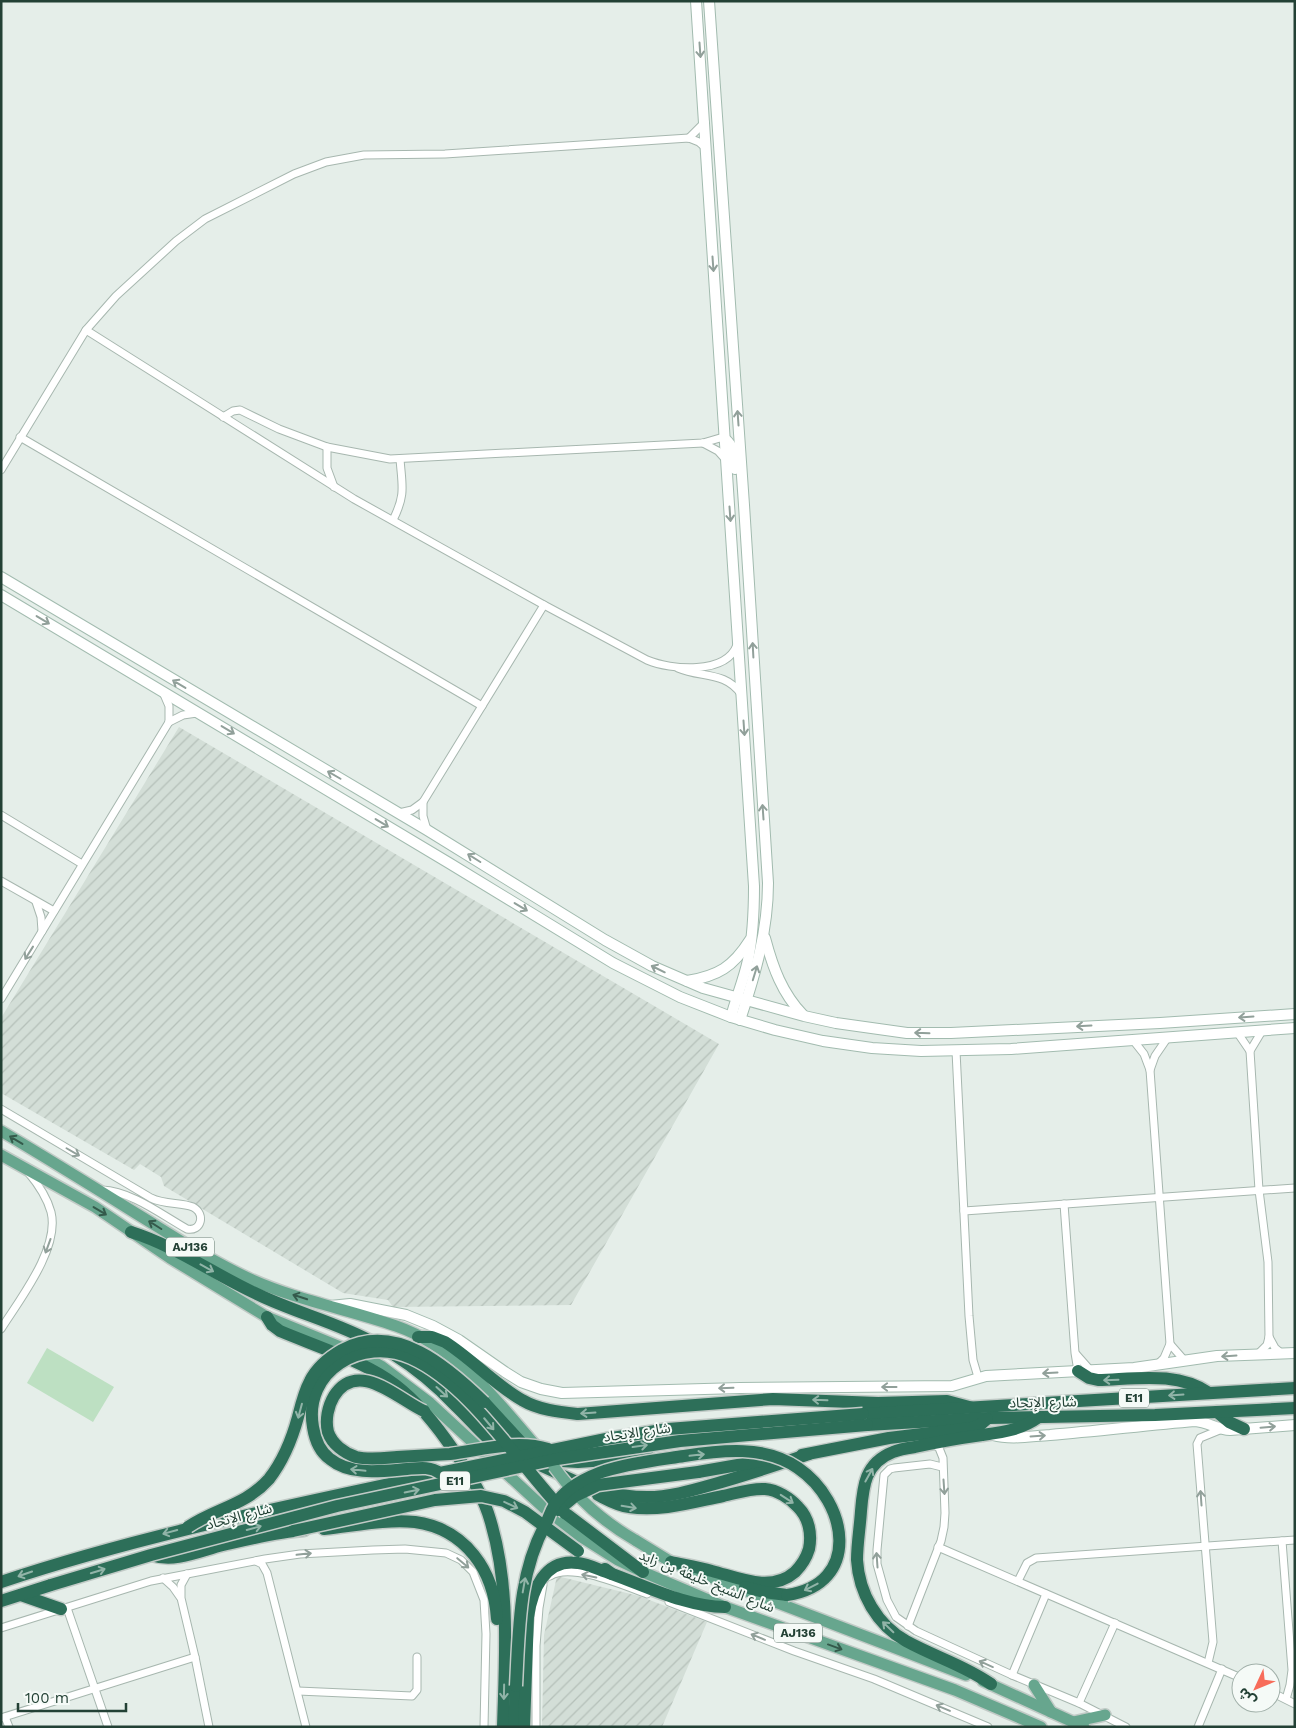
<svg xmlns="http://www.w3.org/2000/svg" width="1296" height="1728" font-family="'Work Sans','Noto Sans Arabic',sans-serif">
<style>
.industrial{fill:url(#industrial-furrows)}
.green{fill:#bde0c2}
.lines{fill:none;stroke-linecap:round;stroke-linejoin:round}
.street-casing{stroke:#a7b7af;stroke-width:9}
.secondary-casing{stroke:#a2bbaf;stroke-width:12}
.primary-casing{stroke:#c1cac6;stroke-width:14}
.highway-casing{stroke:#c1cac6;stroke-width:15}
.street{stroke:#fff;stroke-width:7}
.secondary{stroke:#fff;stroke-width:10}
.primary{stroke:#67a68e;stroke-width:11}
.highway{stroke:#2d6f59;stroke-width:12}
.primary-bridge-casing{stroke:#c1cac6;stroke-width:14;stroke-linecap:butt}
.highway-bridge-casing{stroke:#c1cac6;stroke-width:15;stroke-linecap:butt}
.primary-bridge{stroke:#67a68e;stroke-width:11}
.highway-bridge{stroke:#2d6f59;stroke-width:12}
.oneway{stroke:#91a09a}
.oneway2{stroke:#345a4b}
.oneway3{stroke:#91b4a8}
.labels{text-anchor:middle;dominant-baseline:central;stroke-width:4;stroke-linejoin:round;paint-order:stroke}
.shield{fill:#f5faf7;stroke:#62786f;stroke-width:1}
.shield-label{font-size:12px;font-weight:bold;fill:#234135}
.street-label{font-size:14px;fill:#234135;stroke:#f5faf7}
</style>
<defs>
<pattern id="industrial-furrows" width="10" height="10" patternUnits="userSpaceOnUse" patternTransform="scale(1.25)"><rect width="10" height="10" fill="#d3ded7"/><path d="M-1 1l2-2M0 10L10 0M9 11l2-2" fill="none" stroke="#b5c0b9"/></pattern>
</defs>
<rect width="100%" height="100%" fill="#e5eee9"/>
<g class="industrial">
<path d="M179,727L719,1044L571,1305L393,1307L388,1300L343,1293L164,1186L161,1177L140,1164L134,1170L1,1093V1018Z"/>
<path d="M557,1576L639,1596L707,1622L662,1727H542L544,1635Z"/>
</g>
<path class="green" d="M47,1348L114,1387L93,1422L27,1383Z"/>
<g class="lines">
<defs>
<g id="street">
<path d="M689,138L705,122"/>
<path d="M86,330L354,499L544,605L647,660C671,670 726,675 737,645"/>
<path d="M223,417L233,411L240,410L279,429L327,447L390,459L703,443L720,438L725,439"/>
<path d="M20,437L482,706"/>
<path d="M703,443L718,451L726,460"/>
<path d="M327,447V468L334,487"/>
<path d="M1,470L86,330L116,296L176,241L205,219L294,174L326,162L364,155L445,154L689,138L699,142L706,148"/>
<path d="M393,520C406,494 402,486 400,459"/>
<path d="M678,668C701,678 725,671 741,694"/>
<path d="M169,722L183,715L197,713"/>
<path d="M423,802V816L427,830"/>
<path d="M399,813L412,810L423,802L544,605"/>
<path d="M1,815L82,864"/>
<path d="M1,881L54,911"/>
<path d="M36,902L41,917L42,931"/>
<path d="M1,999L169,722V706L163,692"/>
<path d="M1237,1032L1250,1051"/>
<path d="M1133,1040L1144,1054L1150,1070L1170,1344L1164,1358L1157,1365"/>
<path d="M956,1051L969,1316L973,1360L978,1377"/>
<path d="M1150,1070L1155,1056L1168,1037"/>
<path d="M1,1109L151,1198C165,1205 181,1202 193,1207C206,1214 201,1232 187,1229C162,1215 131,1191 102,1190"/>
<path d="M1064,1204L1075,1353L1078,1371"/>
<path d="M964,1211L1295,1188"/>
<path d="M1,1329C20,1299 60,1248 51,1212C47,1197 38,1184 28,1172"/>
<path d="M1269,1337L1275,1348L1281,1353"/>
<path d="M1170,1344L1184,1360"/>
<path d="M1076,1354L1091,1371"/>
<path d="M1258,1354L1267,1345L1269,1337L1268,1262L1259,1190L1250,1051L1262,1031"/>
<path d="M942,1467L930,1464L894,1468L890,1469L884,1475L877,1550V1564L887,1600L896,1617L916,1631L1012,1675L1079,1703L1126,1727"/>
<path d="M1282,1541L1292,1670L1290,1685L1286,1699"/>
<path d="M938,1547L1241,1678"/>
<path d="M256,1561L262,1564L267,1573L306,1727"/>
<path d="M187,1574L181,1585V1598L195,1657L209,1727"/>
<path d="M550,1576C571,1562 625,1586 647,1594"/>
<path d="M163,1578L173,1587L180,1597"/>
<path d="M1018,1581L1027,1563L1036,1558L1295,1540"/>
<path d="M669,1602L794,1651L874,1679L988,1727"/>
<path d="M67,1608L108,1727"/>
<path d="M908,1626L941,1541L944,1527L945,1513L943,1458L939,1448L932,1443"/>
<path d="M1,1628L151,1581L265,1559L300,1554L373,1550L405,1549L446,1553L461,1560L473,1572L484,1600L486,1634L484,1727"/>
<path d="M1208,1663L1213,1642L1197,1444L1200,1438L1222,1429"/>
<path d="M1012,1675L1046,1594"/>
<path d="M298,1691L412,1696L417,1690V1657"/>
<path d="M1271,1692L1295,1704"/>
<path d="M1079,1703L1115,1623"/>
<path d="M5,1717L9,1727"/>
<path d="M1,1718L195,1657"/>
<path d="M536,1727V1646L539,1608L543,1585"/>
<path d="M1198,1727L1222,1669"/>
</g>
<g id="secondary">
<path d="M696,1L754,886C754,911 753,936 748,960C744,979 736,998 731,1017"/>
<path d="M709,1L744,505L768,883C768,931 755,975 740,1020"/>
<path d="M725,439C735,447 734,457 735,469"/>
<path d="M1,577L427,830L605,940L652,966L703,988L804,1016L836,1023L907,1033H951L1160,1023L1295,1014"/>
<path d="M1,595L449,863L613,963L680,997L731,1017L775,1030L823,1041L872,1048L921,1051L1011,1049L1295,1028"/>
<path d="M765,938C773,968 782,993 803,1015"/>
<path d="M687,981C718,976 733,967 750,940"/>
<path d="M330,1306L350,1304L406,1315L433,1326L459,1340L505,1372L521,1382L541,1389L562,1393L740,1388L952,1386L986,1376L1134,1368L1217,1356L1295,1353"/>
<path d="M993,1435C1011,1440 1031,1436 1050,1435C1099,1431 1147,1425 1195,1421C1208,1422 1218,1430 1230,1430L1295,1425"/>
</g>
<g id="primary">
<path d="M1,1131C47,1158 92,1186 137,1214C173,1236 209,1260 248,1278C296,1300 347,1309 396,1326C459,1348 498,1402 540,1451"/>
<path d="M1,1155L95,1207L170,1258L267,1317L365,1357L381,1366L430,1403L544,1508L580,1536L618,1560L643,1572L725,1607L955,1690L1041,1727"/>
<path d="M635,1540L671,1562L692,1570L966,1675"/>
<path d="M983,1681L1084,1727"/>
<path d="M1034,1685L1051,1712"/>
<path d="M1073,1722L1105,1715"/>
</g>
<g id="highway">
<path d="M131,1232C176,1246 215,1275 257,1294C296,1313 339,1323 376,1344"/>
<path d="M267,1317L272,1325L280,1331C313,1345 357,1359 387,1379C411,1395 430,1417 447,1441C463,1463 479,1487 488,1513C511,1582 505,1656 503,1727"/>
<path d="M418,1337H432L445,1342C472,1359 495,1385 522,1400C539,1410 559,1412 578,1414L773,1399L878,1403L947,1401L973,1408"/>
<path d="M393,1354C417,1369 437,1386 456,1406C472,1421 486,1440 504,1451"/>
<path d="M1078,1371L1089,1378L1098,1380C1135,1379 1177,1371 1209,1393"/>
<path d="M484,1402L529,1451"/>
<path d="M1217,1412L1229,1422L1244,1429"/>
<path d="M863,1414L1295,1388"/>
<path d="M867,1425L988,1418L1155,1415L1295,1408"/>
<path d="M802,1455L889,1438L971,1428L980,1425L987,1419"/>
<path d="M562,1461L578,1462L649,1457"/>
<path d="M532,1462C556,1471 578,1485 602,1491C617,1495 632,1497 647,1497C669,1497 690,1491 711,1485C744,1476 776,1465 809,1454"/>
<path d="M698,1472L777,1458"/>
<path d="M598,1495C608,1500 618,1506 629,1507C660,1512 693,1502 723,1496C737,1493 751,1488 765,1489C777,1490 790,1498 798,1507C809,1518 812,1534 809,1549C806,1559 802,1565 795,1572C771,1593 739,1578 712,1571C698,1567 685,1565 671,1562"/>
<path d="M565,1513L643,1572"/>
<path d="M324,1529C354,1526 385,1519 415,1522C466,1529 494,1571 497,1619"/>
<path d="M151,1555C175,1563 199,1551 223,1545C249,1539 277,1532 304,1530"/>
<path d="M605,1569L612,1574C648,1587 687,1607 725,1607"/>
<path d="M1,1582C144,1534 293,1505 440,1473"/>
<path d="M745,1587L764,1592L787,1595"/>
<path d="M21,1595L61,1609"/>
<path d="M1,1601L51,1585"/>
<path d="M991,1684C964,1665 935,1657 906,1641C877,1625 859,1593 857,1560C857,1544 860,1527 861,1511C863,1486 865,1463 893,1452C900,1449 908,1448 915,1447C937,1442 960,1438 982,1435C1004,1432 1021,1430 1039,1417"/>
<path d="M514,1727L516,1686"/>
<path d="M524,1727L528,1617C532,1590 545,1558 578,1563C589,1564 601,1571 612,1574"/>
</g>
</defs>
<use href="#street" class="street-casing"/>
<use href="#secondary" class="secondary-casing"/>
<use href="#primary" class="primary-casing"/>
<use href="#highway" class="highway-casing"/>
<use href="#street" class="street"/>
<use href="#secondary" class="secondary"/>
<use href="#primary" class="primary"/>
<use href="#highway" class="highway"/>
<defs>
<path id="primary-bridge" d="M554,1467C576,1498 602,1521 635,1540"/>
<g id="highway-bridge">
<path d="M424,1411C399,1400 358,1358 334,1396C328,1406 325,1420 328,1432C332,1444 344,1453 356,1457C369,1460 384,1458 397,1457C415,1456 433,1455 450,1454C482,1450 517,1439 548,1449"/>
<path d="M558,1510L575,1496L598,1485L698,1472"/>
<path d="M565,1513C519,1465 471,1385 411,1358C362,1336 303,1371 313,1427C315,1440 319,1451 330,1459C351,1476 382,1471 407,1469C419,1468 430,1466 440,1473L606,1439L668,1429L863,1414"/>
<path d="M188,1527C216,1508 245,1506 269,1479C283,1461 292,1439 298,1417C301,1405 304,1392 310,1381C317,1367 328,1358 342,1350C396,1321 448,1367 484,1402"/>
<path d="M293,1531L435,1500L481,1496L504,1501L525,1512L578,1551"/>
<path d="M51,1585L151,1555L337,1506L557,1459L680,1441L867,1425"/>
<path d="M516,1686C519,1630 518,1574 546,1523C549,1518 550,1512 554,1506C564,1490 581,1480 599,1473C623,1464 658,1460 684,1456C722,1450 765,1445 798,1468C848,1502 862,1584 787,1595"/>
</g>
</defs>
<use href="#primary-bridge" class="primary-bridge-casing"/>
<use href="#highway-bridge" class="highway-bridge-casing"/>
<use href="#primary-bridge" class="primary-bridge"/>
<use href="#highway-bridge" class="highway-bridge"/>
</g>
<defs><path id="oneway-shaft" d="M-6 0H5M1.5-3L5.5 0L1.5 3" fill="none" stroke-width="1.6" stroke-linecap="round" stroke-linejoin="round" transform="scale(1.25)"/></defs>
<g class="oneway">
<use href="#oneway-shaft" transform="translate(700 50) rotate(86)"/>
<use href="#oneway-shaft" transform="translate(713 264) rotate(86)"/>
<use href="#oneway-shaft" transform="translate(738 418) rotate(-94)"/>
<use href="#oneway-shaft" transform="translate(730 514) rotate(86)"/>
<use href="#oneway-shaft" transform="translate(43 620) rotate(31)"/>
<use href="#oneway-shaft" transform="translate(753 650) rotate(-93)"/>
<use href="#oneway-shaft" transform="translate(179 684) rotate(-149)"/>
<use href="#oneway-shaft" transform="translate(744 728) rotate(86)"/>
<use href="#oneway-shaft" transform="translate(228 730) rotate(31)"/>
<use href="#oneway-shaft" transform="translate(334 775) rotate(-150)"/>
<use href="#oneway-shaft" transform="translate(763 812) rotate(-94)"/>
<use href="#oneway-shaft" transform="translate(382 823) rotate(31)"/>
<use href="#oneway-shaft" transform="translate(474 858) rotate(-148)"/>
<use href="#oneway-shaft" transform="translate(521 907) rotate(31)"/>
<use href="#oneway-shaft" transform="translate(29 953) rotate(122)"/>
<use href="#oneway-shaft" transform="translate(658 969) rotate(-154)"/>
<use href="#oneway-shaft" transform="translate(755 973) rotate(-73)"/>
<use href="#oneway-shaft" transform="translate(1246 1017) rotate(176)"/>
<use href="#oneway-shaft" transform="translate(1084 1026) rotate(177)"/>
<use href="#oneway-shaft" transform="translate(922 1033) rotate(-178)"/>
<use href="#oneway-shaft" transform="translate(73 1152) rotate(30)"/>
<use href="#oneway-shaft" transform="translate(48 1246) rotate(110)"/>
<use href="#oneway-shaft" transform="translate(1229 1356) rotate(176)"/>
<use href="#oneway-shaft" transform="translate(1050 1373) rotate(177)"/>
<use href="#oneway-shaft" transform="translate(889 1387) rotate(180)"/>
<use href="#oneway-shaft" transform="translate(726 1388) rotate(178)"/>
<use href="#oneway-shaft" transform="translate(1268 1427) rotate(-5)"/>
<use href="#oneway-shaft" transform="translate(1038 1436) rotate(-4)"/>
<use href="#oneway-shaft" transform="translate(944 1487) rotate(86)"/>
<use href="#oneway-shaft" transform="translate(1201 1498) rotate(-94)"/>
<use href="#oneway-shaft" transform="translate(304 1554) rotate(-6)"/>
<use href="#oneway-shaft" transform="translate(877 1560) rotate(-94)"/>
<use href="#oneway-shaft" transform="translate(463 1563) rotate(40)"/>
<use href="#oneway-shaft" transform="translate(589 1576) rotate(-168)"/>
<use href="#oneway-shaft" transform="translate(758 1637) rotate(-158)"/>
<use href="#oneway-shaft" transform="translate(986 1664) rotate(-156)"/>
<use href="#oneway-shaft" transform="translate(943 1708) rotate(-157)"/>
</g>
<g class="oneway2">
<use href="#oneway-shaft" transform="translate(16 1140) rotate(-149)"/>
<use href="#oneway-shaft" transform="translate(100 1211) rotate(31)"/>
<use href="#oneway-shaft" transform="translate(155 1225) rotate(-148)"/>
<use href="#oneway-shaft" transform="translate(300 1297) rotate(-162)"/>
<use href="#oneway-shaft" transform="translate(835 1647) rotate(20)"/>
</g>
<g class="oneway3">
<use href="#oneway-shaft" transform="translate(207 1268) rotate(29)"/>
<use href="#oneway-shaft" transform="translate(1111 1380) rotate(178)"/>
<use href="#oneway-shaft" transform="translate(442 1392) rotate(42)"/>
<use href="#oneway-shaft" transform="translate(1176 1395) rotate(176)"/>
<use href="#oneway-shaft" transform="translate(820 1400) rotate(-178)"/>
<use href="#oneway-shaft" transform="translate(300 1411) rotate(105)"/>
<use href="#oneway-shaft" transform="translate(588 1413) rotate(176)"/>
<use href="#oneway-shaft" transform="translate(489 1424) rotate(50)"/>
<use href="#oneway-shaft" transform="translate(640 1446) rotate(-8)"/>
<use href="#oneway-shaft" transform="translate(697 1455) rotate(-6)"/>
<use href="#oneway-shaft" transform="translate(358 1470) rotate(-174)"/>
<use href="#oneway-shaft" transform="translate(869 1475) rotate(-61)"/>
<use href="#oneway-shaft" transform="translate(412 1491) rotate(-12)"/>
<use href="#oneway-shaft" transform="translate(787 1499) rotate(33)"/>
<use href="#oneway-shaft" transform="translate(511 1505) rotate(25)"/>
<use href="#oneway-shaft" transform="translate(629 1507) rotate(9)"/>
<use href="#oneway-shaft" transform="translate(254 1528) rotate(-15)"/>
<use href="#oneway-shaft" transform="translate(170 1532) rotate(165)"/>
<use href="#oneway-shaft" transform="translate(98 1571) rotate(-17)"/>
<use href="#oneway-shaft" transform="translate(25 1574) rotate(161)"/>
<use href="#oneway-shaft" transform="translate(524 1585) rotate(-80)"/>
<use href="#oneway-shaft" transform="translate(811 1587) rotate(153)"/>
<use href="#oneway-shaft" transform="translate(888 1627) rotate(-136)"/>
<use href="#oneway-shaft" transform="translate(504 1692) rotate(91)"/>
</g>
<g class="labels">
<g class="shield">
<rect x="166" y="1237.5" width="48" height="19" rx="4"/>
<rect x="1119" y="1388.5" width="30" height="19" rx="4"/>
<rect x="440" y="1471.5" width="30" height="19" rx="4"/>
<rect x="774" y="1623.5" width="48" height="19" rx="4"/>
</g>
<g class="shield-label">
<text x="190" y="1247">AJ136</text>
<text x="1134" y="1398">E11</text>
<text x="455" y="1481">E11</text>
<text x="798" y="1633">AJ136</text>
</g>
<g class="street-label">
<text transform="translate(1043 1402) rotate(-1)">شارع الإتحاد</text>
<text transform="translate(637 1432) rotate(-8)">شارع الإتحاد</text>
<text transform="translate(239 1516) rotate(-15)">شارع الإتحاد</text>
<text transform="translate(707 1581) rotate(22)">شارع الشيخ خليفة بن زايد</text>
</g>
</g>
<rect width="1296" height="1728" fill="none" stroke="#234135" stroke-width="5"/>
<g transform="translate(1256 1688) rotate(226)"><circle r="24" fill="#f5faf7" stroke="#a1b0a9"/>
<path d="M0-4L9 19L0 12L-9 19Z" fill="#f76c5a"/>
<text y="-8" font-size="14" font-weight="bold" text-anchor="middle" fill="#234135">ش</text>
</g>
<path d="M18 1703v8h108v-8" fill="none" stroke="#234135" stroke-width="2.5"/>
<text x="25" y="1703" font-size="15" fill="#234135" stroke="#f5faf7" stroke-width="4" paint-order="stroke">100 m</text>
</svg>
